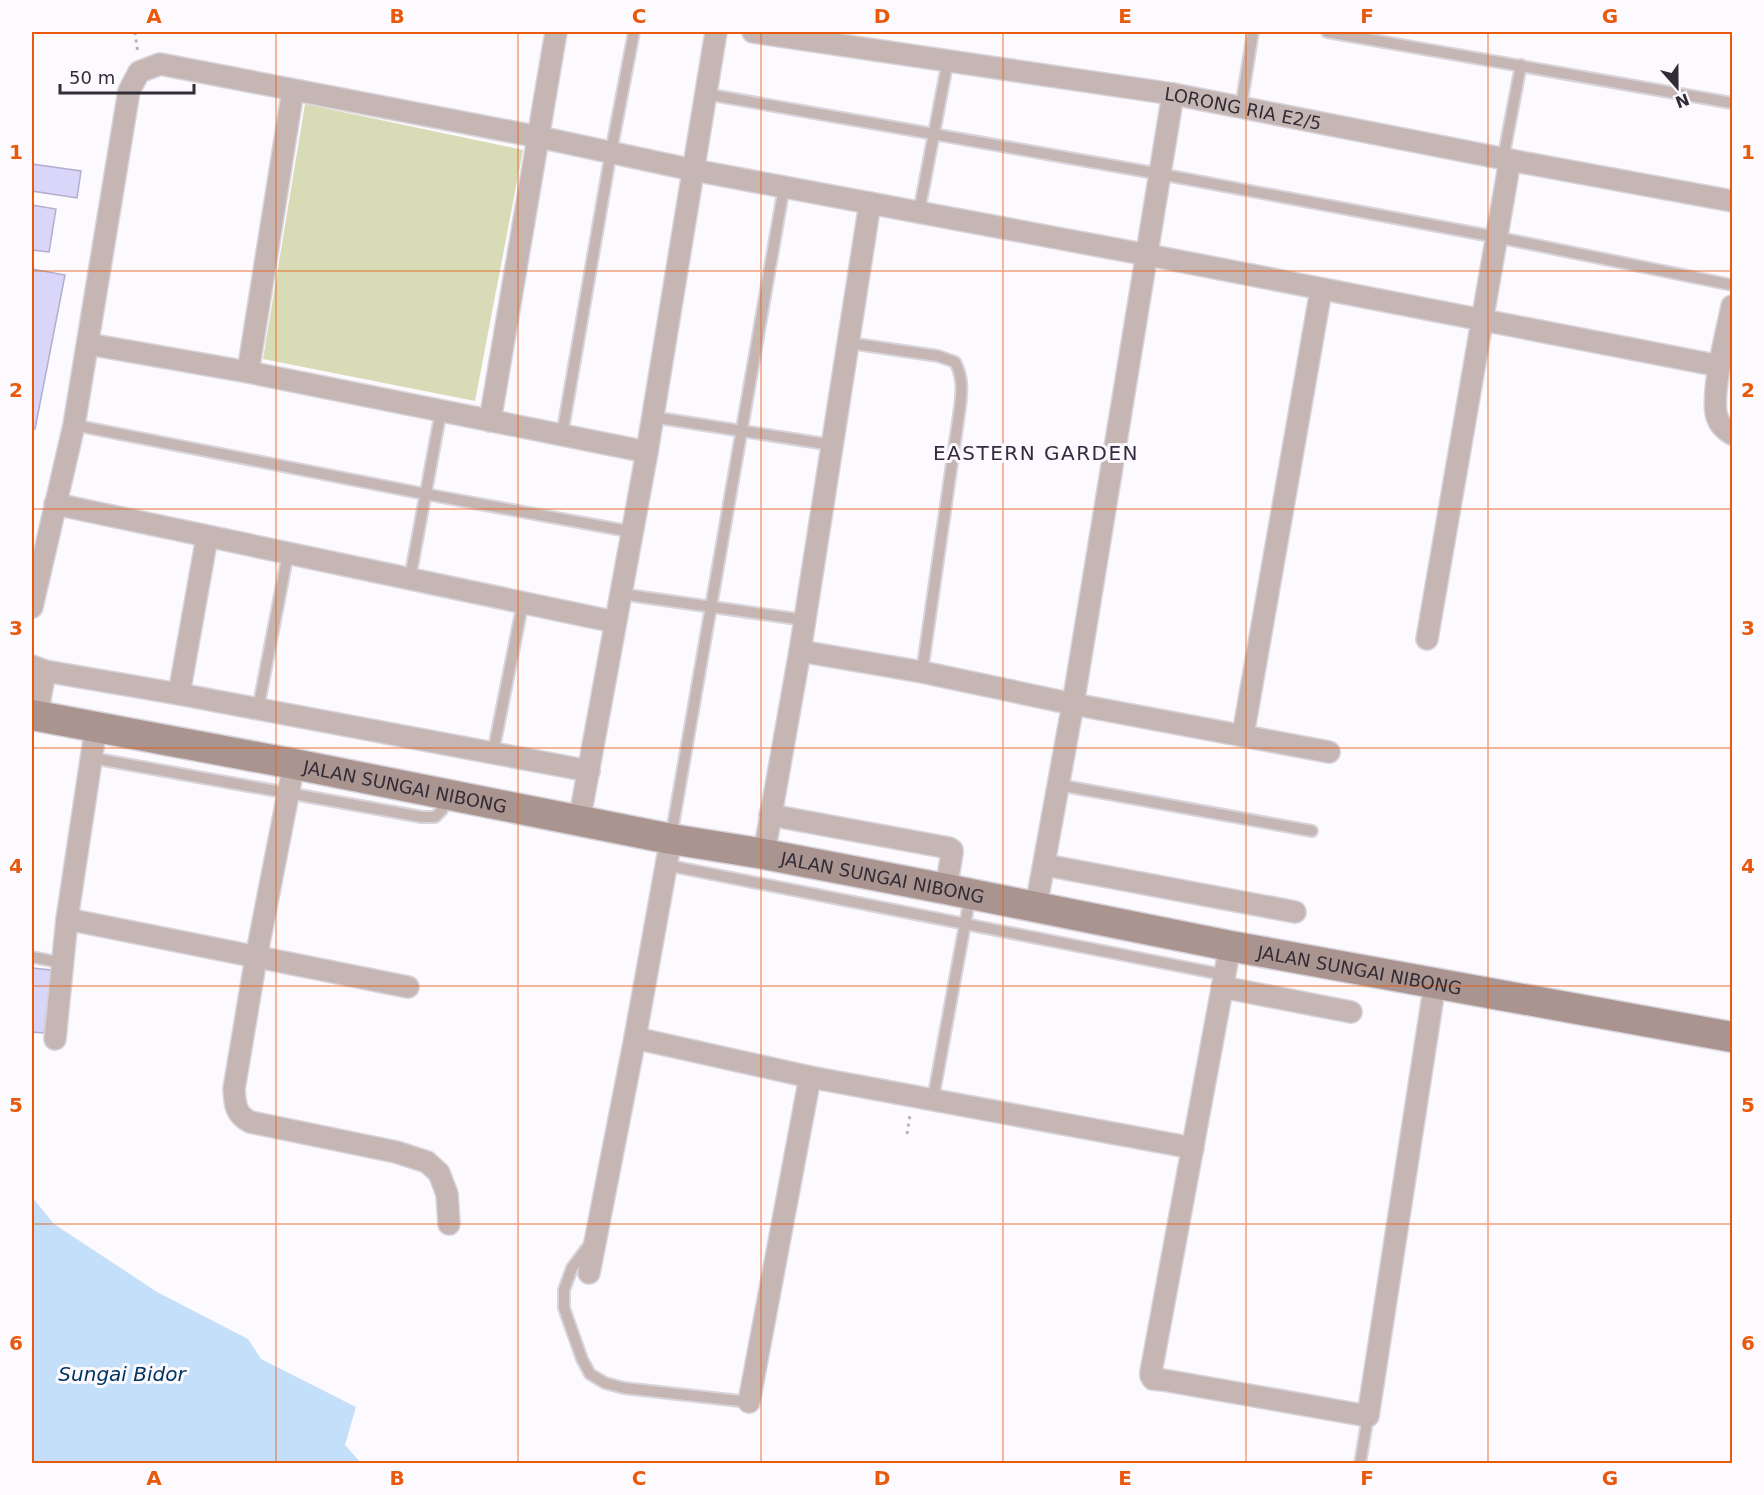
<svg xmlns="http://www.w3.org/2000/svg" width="1764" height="1495" font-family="'DejaVu Sans',sans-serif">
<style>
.green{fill:#d7dbb6}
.water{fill:#c3dffa}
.building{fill:#d9d6f9;stroke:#b1afcb;stroke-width:1.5}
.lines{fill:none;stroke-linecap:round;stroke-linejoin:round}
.lane-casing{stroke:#d8d4db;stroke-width:14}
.street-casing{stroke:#d8d4db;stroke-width:24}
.secondary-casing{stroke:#d8d4db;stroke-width:33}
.path{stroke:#b7b3bb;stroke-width:3;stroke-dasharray:3 4.5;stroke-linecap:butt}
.lane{stroke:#c5b6b3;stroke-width:10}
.street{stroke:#c5b6b3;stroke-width:21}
.secondary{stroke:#aa9490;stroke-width:30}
.grid{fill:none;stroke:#e8590c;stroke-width:1.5;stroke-opacity:0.55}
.labels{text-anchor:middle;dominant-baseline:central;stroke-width:6;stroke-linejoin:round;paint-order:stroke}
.street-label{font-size:18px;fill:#322c37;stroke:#fcf9ff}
.neighbourhood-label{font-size:20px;letter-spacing:1.5px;fill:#362a3f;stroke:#fcf9ff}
.water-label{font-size:20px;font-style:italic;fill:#003660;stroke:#fcf9ff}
.neatline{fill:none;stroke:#e8590c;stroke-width:2}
.grid-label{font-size:20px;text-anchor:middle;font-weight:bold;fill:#e8590c}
</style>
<rect width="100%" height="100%" fill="#fcf9ff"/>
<path class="green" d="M305,104L523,150L475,401L263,359Z"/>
<path class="water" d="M32,1197L54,1224L157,1292L248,1339L261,1359L356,1407L345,1445L361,1463H32Z"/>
<g class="building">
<path d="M32,164L81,171L77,198L32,191Z"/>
<path d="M32,205L56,209L49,252L32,250Z"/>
<path d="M32,269L65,275L35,429L32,428Z"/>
<path d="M32,968L51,970L44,1033L32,1032Z"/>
</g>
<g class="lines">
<defs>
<g id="lane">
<path d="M1327,32L1732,103"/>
<path d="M706,94L1160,174L1496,237L1732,285"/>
<path d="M1241,107L1253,32"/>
<path d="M1503,159L1521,65"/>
<path d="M919,212L948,60"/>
<path d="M849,343L938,356L955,362C963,377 962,390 960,407L922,672"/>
<path d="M653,417L832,445"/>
<path d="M74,425L425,494L633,532"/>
<path d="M562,435L611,152L634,32"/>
<path d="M410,578L441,411"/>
<path d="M621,594L804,620"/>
<path d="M258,709L288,553"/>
<path d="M493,753L523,602"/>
<path d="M92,758L422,817H435L442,810L445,797"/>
<path d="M1059,785L1312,831"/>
<path d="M671,837L784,187"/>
<path d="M666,865L1225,975"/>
<path d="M32,957L63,963"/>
<path d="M933,1099L970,897"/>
<path d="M590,1244L572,1268L564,1290V1308L582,1359L590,1374L605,1383L624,1388L749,1402"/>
<path d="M1360,1464L1368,1416"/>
</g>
<g id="street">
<path id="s1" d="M753,32L1173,94L1510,160L1732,201"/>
<path d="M1732,306C1727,332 1710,394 1717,417C1720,426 1725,430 1732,434"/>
<path d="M88,344L248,372L647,452"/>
<path d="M248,372L293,90"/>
<path d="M490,421L556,32"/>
<path d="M55,504L615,622"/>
<path d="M32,607L74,425L129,91L139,72L160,64L539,137L693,170L1148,255L1720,366"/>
<path d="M1427,639L1510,160"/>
<path d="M800,651L922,672L1073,704L1329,752"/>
<path d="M32,666L45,671L179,694L589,771"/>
<path d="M179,694L207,537"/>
<path d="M37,716L45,671"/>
<path d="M1243,735L1321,290"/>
<path d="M294,764L256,958L234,1089C235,1104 235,1114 250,1122L396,1152L427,1162L439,1173L447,1194L449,1224"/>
<path d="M770,815L949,848L952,850V853L946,889"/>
<path d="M579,822L647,452L716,32"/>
<path d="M764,854L800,651L870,203"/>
<path d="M1045,865L1295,912"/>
<path d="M1036,907L1073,704L1173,94"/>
<path d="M67,919L408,987"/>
<path d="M1230,946L1151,1372V1376L1153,1379L1163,1380L1368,1416L1435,983"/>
<path d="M1222,987L1351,1012"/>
<path d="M635,1038L810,1077L1193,1148"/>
<path d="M55,1039L67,919L96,727"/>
<path d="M589,1273L635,1038L671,839"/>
<path d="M749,1402L810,1077"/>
</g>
<g id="secondary">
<path id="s2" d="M32,715L294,764L671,839L764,854L946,889L1230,946L1732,1037"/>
</g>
</defs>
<use href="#lane" class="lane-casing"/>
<use href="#street" class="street-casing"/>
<use href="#secondary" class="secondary-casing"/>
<g class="path">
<path d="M135,32L138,54"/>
<path d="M907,1134L910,1115"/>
</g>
<use href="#lane" class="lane"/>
<use href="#street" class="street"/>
<use href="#secondary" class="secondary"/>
</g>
<path class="grid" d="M276,32V1464M518,32V1464M761,32V1464M1003,32V1464M1246,32V1464M1488,32V1464M32,271H1732M32,509H1732M32,748H1732M32,986H1732M32,1224H1732"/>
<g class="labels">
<g class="street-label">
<text stroke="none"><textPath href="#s1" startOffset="496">LORONG RIA E2/5</textPath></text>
<text stroke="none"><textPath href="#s2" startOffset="380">JALAN SUNGAI NIBONG</textPath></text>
<text stroke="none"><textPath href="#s2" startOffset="866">JALAN SUNGAI NIBONG</textPath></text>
<text stroke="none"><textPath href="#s2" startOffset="1352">JALAN SUNGAI NIBONG</textPath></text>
</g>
<g class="neighbourhood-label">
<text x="1036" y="453">EASTERN GARDEN</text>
</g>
<g class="water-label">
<text x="122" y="1374">Sungai Bidor</text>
</g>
</g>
<rect width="1764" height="1495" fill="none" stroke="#fcf9ff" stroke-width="66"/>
<g transform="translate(1677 87) rotate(159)" stroke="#fcf9ff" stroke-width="4.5" paint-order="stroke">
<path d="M0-4.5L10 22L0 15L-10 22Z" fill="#322c37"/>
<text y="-9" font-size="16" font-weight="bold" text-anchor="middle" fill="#322c37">N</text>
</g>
<path d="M60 84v9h134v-9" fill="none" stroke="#322c37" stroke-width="3"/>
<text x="69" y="84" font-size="18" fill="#322c37" stroke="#fcf9ff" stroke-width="4.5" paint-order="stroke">50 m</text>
<rect x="33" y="33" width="1698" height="1429" class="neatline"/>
<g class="grid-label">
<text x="154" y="23">A</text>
<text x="397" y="23">B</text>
<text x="639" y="23">C</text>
<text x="882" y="23">D</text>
<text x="1125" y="23">E</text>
<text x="1367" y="23">F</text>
<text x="1610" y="23">G</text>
<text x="16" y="159">1</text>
<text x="1748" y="159">1</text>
<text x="16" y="397">2</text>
<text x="1748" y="397">2</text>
<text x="16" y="635">3</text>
<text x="1748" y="635">3</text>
<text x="16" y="873">4</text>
<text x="1748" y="873">4</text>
<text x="16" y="1112">5</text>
<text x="1748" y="1112">5</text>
<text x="16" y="1350">6</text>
<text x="1748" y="1350">6</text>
<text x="154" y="1485">A</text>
<text x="397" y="1485">B</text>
<text x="639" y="1485">C</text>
<text x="882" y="1485">D</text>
<text x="1125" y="1485">E</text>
<text x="1367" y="1485">F</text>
<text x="1610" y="1485">G</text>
</g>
</svg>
